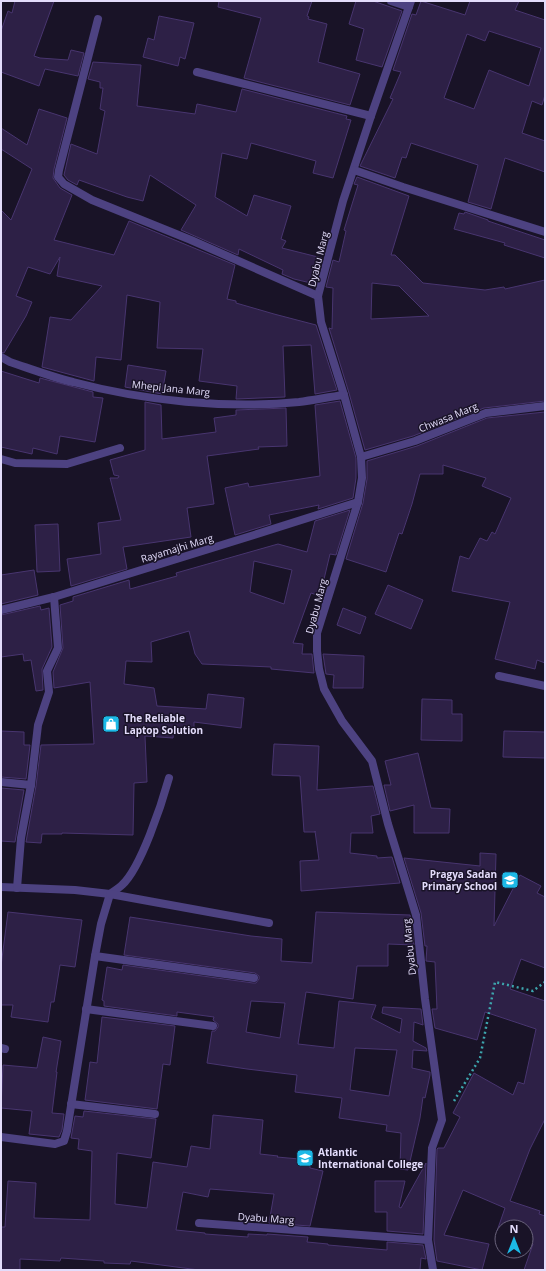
<svg xmlns="http://www.w3.org/2000/svg" width="546" height="1271" font-family="'Open Sans',sans-serif">
<style>
.building{fill:#2d2046;stroke:#48356f;fill-rule:evenodd}
.lines{fill:none;stroke-linecap:round;stroke-linejoin:round}
.path{stroke:#3da6ae;stroke-width:2.5;stroke-dasharray:2 3;stroke-linecap:butt}
.service{stroke:#4d4281;stroke-width:8}
.minor{stroke:#4d4281;stroke-width:8}
.labels{text-anchor:middle;dominant-baseline:central;stroke-width:3;stroke-linejoin:round;paint-order:stroke}
.street-label{font-size:10px;fill:#e3dcfb;stroke:#191327}
.poi-label{font-size:10px;font-weight:bold;fill:#e3dcfb;stroke:#191327;text-anchor:start}
</style>
<rect width="100%" height="100%" fill="#191327"/>
<g class="building">
<path d="M15,1H54L34,56L40,58L68,60L71,50L84,53L78,76L45,69L39,86L1,72V31L8,11L12,13Z"/>
<path d="M219,1H312L307,16L309,17L308,19L327,24L318,62L360,74L350,105L244,78L261,18L218,7Z"/>
<path d="M356,1H373L402,11L382,67L356,60L364,29L349,24Z"/>
<path d="M421,1L465,15L470,1H519L515,10L545,20V95L542,105L532,101L522,133L545,141V172L505,158L491,209L468,202L478,165L411,143L406,158L402,157L395,178L360,166L393,99L390,98L401,72L393,70L412,14L416,15ZM489,31L541,48L529,86L489,70L474,109L444,98L467,34L485,41Z"/>
<path d="M159,16L194,23L185,59L180,57L178,66L143,57L148,38L154,40Z"/>
<path d="M93,62L141,65L137,106L195,114L197,104L236,112L242,89L347,116L346,119L351,120L333,178L313,173L316,161L251,143L247,159L222,153L215,197L247,216L254,195L291,206L281,239L286,241L282,248L322,258L315,284L294,279L282,274L283,270L239,249L238,255L181,230L196,205L150,175L143,201L127,197L79,180L77,185L68,180L64,175L71,144L97,154L105,111L100,109L103,88H100V82L88,79Z"/>
<path d="M39,109L67,118L54,169L53,178L60,188L72,195L54,240L114,255L129,221L235,265L227,299L236,301V303L274,314L316,325L337,390L315,394L311,345L283,346L285,397L236,399L237,386L199,381L203,349L157,348L160,302L127,295L121,360L96,357L94,381L42,367L50,317L71,320L102,286L57,276L60,257L50,274L28,267L16,296L32,302L26,316L4,353L1,352V210L11,220L32,169L1,149V128L27,145Z"/>
<path d="M357,177L409,196L391,255H395L423,283L485,290L504,287L505,289L545,280V401L484,408L413,436L365,450L349,393L329,328L332,329L333,288L326,287L333,260L339,262L346,231L344,230L358,185L354,184ZM372,283L399,286L429,316L371,319Z"/>
<path d="M465,212L488,220V221L545,240V258L504,245L505,243L454,229L459,213L464,214Z"/>
<path d="M128,365L166,371L162,394L125,387Z"/>
<path d="M1,371L39,383L40,378L93,392V397L103,398L95,442L60,436L57,454L33,448L32,454L1,447Z"/>
<path d="M340,401L356,458V478L353,498L318,509L319,505L269,515L271,524L235,535L225,488L248,483L249,487L320,476L315,405Z"/>
<path d="M145,402L161,405L162,439L216,432L214,418L236,415V410L286,408L287,446L258,447L259,449L207,456L214,504L187,508L191,537L123,547L127,569L71,586L67,559L101,554L98,523L121,520L110,478H118L119,476L114,475L110,460L145,450Z"/>
<path d="M545,412V663L537,660L535,669L495,659L510,602L452,591L460,556L469,559L480,538L487,541L492,532L495,534L511,498L482,486L486,478L443,465V474H420L412,504L402,534L399,533L386,572L346,559L363,503L367,479V461L417,446L487,418Z"/>
<path d="M350,510L336,555L330,554L320,596L311,593L293,643L303,644L302,654H312L314,673L271,669V667L202,664L195,654L189,631L151,642L152,662L126,661L124,684L154,688L157,706L206,709L208,694L244,698L241,728L194,722V730L174,729L173,738L145,736L147,782L134,783L133,835L62,833V834H42L41,843L26,842L36,786L41,745L94,744L90,682L54,688L53,672L63,648L60,605L73,601V597L129,580L130,589L177,576L176,573L278,544L307,552L315,521ZM254,561L292,570L284,604L250,592Z"/>
<path d="M58,524L60,571L37,572L35,525Z"/>
<path d="M34,570L38,595L1,604V575Z"/>
<path d="M388,585L423,600L411,629L375,614Z"/>
<path d="M40,606L41,610L49,608L52,647L42,669L43,690L36,691L31,660L24,661L23,654L1,657V615Z"/>
<path d="M343,608L366,617L360,634L337,625Z"/>
<path d="M323,654L364,656L363,688H333L334,675L326,674Z"/>
<path d="M422,699L452,700V714H462V741L421,740Z"/>
<path d="M1,731L24,732V745H30L26,779L1,777Z"/>
<path d="M504,731L545,732V758L503,757Z"/>
<path d="M274,744L319,746L317,790L373,786L380,814L371,816L373,833H351L350,853L377,856V858L392,857L400,883L301,891L300,861L319,860L315,831V832H304L300,776L272,775Z"/>
<path d="M418,753L431,808L450,809L449,833H414V805L390,811L384,785H391L385,761Z"/>
<path d="M1,788L24,790L15,842L1,841Z"/>
<path d="M480,853L496,854L494,926L520,875L541,886L537,893L545,897V968L521,959L510,989L545,1001V1119L530,1149L510,1201L540,1211L539,1214L545,1216V1270H524L533,1244L526,1241V1227H502V1233L497,1231L505,1208L463,1190L444,1235L489,1244L482,1270L437,1261L434,1240L437,1149L438,1148H444L460,1117L453,1113L474,1073L513,1095L518,1082L524,1084L536,1029L485,1012L477,1040L435,1028L432,1009H437L435,962L426,961L427,946H425L421,913L404,858L480,866Z"/>
<path d="M8,912L82,920L75,967L60,965L54,1002H51L48,1022L11,1017L13,1005H1V966Z"/>
<path d="M316,912L410,915L414,945L388,944V966H357L353,999L306,992L298,1044L334,1048L339,1001L376,1005L371,1018L400,1033L402,1019L382,1013L383,1007L421,1009L423,1025L414,1022L413,1041L426,1048L427,1051L413,1050L412,1068L430,1072V1075L425,1098L423,1097L420,1118L408,1170L400,1169L401,1133L386,1131L387,1125L339,1118L342,1098L295,1092L297,1075L247,1069L207,1063L212,1031H215L218,1027V1024L213,1020L214,1017L177,1012V1016L104,1006V1001L102,1000L107,967L122,970L123,965L253,983H256L259,979V976L255,973L124,955L130,917L251,936L282,939L281,961L312,963ZM251,1001L285,1003L280,1038L246,1032ZM355,1048L397,1050L389,1096L350,1090Z"/>
<path d="M102,1017L175,1026L170,1065L163,1064L157,1109L85,1100L90,1062L97,1063Z"/>
<path d="M43,1037L61,1041L56,1072H57L52,1113L64,1114L62,1130L59,1137L29,1134L32,1111L1,1108L3,1065L37,1068Z"/>
<path d="M84,1111L156,1119L151,1158L117,1153L115,1204L147,1208L153,1162L187,1167L191,1146L210,1149L213,1115L263,1120L260,1154L278,1156L277,1157L310,1160V1168L323,1171L310,1226L269,1223L274,1194L210,1189L208,1197L183,1192L176,1230L205,1233V1234L248,1237V1234L267,1235V1234L308,1237L307,1242L328,1244V1245L387,1250V1242L423,1245L426,1259L421,1258L420,1270H199L131,1261L130,1264L104,1263V1261L61,1258L60,1261L20,1259V1270H1V1227H5L8,1181L36,1183L34,1218L90,1220L92,1151L78,1149L79,1139L71,1138L75,1116L83,1117Z"/>
<path d="M426,1163L423,1234L387,1231V1212H375V1181H405L399,1207L401,1208Z"/>
</g>
<g class="lines">
<path class="path" d="M454,1101L480,1058L495,982L533,991L545,982"/>
<path class="service" d="M110,894C114,891 119,888 122,885C141,868 162,803 169,778"/>
<g class="minor">
<path d="M391,1L409,7"/>
<path d="M411,1L371,116L343,201L318,296L321,322L344,395L361,457L362,478L358,502L317,633V651L319,669L324,689L342,721L372,761L388,824L416,915L425,999L442,1120L432,1148L428,1240L433,1270"/>
<path d="M98,19L59,170L58,177L64,184L92,200L191,240L318,296"/>
<path d="M197,72L371,116"/>
<path d="M354,170L403,187L545,232"/>
<path d="M1,357L10,362C31,369 52,377 73,382C145,401 226,409 299,402C314,400 329,397 344,395"/>
<path d="M361,457L415,441L486,413L545,406"/>
<path d="M1,459L15,463L67,464L120,448"/>
<path d="M1,610L54,597L254,535L358,502"/>
<path d="M499,676L545,686"/>
<path d="M1,782L31,785"/>
<path d="M1,887L75,890L110,894L101,924L95,956L67,1131L64,1141L55,1144L1,1137"/>
<path d="M17,888L21,838L31,785L38,725L49,692L47,671L58,648L54,597"/>
<path d="M110,894L269,923"/>
<path d="M95,956L254,978"/>
<path d="M86,1009L213,1026"/>
<path d="M1,1048L5,1049"/>
<path d="M71,1104L155,1114"/>
<path d="M199,1223L428,1240"/>
</g>
</g>
<defs>
<symbol id="shop-square" viewBox="-11 -11 22 22"><rect x="-9" y="-9" width="18" height="18" rx="4" fill="#1cb9e7" stroke="#191327"/><path d="M-5-2.5h2.3a2.7 3.5 0 0 1 5.4 0H5L5.5 6h-11ZM-1.5-2.5h3a1.5 2.3 0 0 0-3 0Z" fill="#fff"/></symbol>
<symbol id="school-square" viewBox="-11 -11 22 22"><rect x="-9" y="-9" width="18" height="18" rx="4" fill="#1cb9e7" stroke="#191327"/><path d="M0-5L7-2L0 1L-7-2ZM-4 1L0 2.5L4 1V4Q0 6-4 4Z" fill="#fff"/></symbol>
<symbol id="university-square" viewBox="-11 -11 22 22"><rect x="-9" y="-9" width="18" height="18" rx="4" fill="#1cb9e7" stroke="#191327"/><path d="M0-5L7-2L0 1L-7-2ZM-4 1L0 2.5L4 1V4Q0 6-4 4Z" fill="#fff"/></symbol>
</defs>
<g fill-rule="evenodd">
<use href="#shop-square" x="101" y="714" width="20" height="20"/>
<use href="#school-square" x="500" y="870" width="20" height="20"/>
<use href="#university-square" x="295" y="1148" width="20" height="20"/>
</g>
<g class="labels">
<g class="street-label">
<text transform="translate(318 259) rotate(-76)">Dyabu Marg</text>
<text transform="translate(171 388) rotate(6)">Mhepi Jana Marg</text>
<text transform="translate(448 417) rotate(-22)">Chwasa Marg</text>
<text transform="translate(177 548) rotate(-17)">Rayamajhi Marg</text>
<text transform="translate(316 606) rotate(-75)">Dyabu Marg</text>
<text transform="translate(409 947) rotate(-96)">Dyabu Marg</text>
<text transform="translate(266 1218) rotate(4)">Dyabu Marg</text>
</g>
<g class="poi-label">
<text x="124" y="718">The Reliable<tspan x="124" dy="12">Laptop Solution</tspan></text>
<text x="497" y="874" text-anchor="end">Pragya Sadan<tspan x="497" dy="12">Primary School</tspan></text>
<text x="318" y="1152">Atlantic<tspan x="318" dy="12">International College</tspan></text>
</g>
</g>
<rect width="546" height="1271" fill="none" stroke="#e3dcfb" stroke-width="4"/>
<g transform="translate(514 1239)"><circle r="19" fill="#191327" stroke="#6a637c"/>
<path d="M0-3L7 15L0 10L-7 15Z" fill="#1cb9e7"/>
<text y="-6" font-size="11" font-weight="bold" text-anchor="middle" fill="#e3dcfb">N</text>
</g>
</svg>
